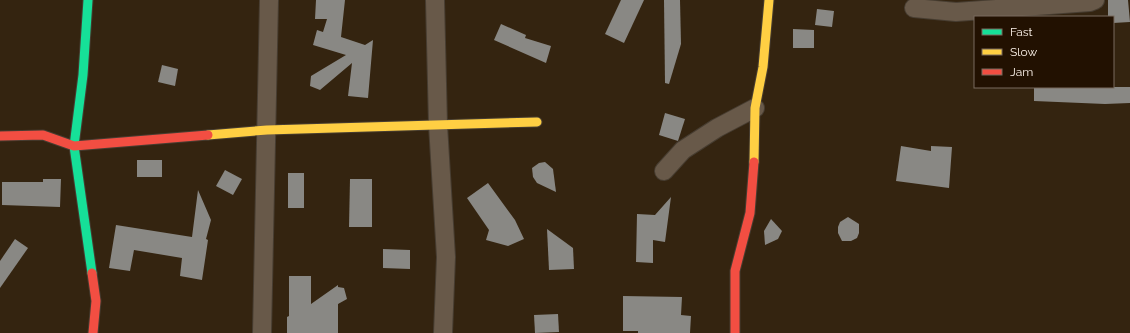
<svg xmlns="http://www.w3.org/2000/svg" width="1130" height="333" font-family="Raleway,sans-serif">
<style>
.building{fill:#898884}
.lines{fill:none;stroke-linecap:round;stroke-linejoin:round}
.street-casing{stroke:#473d31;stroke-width:20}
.fast-casing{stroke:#473d31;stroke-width:11}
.slow-casing{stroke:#473d31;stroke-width:11}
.jam-casing{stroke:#473d31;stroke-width:11}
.street{stroke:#685949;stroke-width:18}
.fast{stroke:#16e098;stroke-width:9}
.slow{stroke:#ffcf43;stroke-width:9}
.jam{stroke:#f24e42;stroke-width:9}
</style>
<rect width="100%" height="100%" fill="#342410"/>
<g class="building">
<path d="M316,0H345L341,37L365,45L373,40L368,98L348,96L352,63L320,90L310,86L311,76L346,55L313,45L317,30L323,32L327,19H315Z"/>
<path d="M621,0H644L624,43L605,34Z"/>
<path d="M664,0H680L681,44L669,84L665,83Z"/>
<path d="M1108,0H1128L1130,22L1113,23V17H1108Z"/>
<path d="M817,9L834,11L832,27L815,25Z"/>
<path d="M501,24L526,35L525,38L551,46L546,63L494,40Z"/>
<path d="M793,29L814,30V48H793Z"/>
<path d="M162,65L178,69L175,86L158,82Z"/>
<path d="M1034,87H1130V103L1105,104L1034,101Z"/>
<path d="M665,113L685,119L678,141L659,135Z"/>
<path d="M901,146L931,151V146L952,147L949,188L896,181Z"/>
<rect x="137" y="160" width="25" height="17"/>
<path d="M545,162L553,169L556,192L537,183L533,177L532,168L539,163Z"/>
<path d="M225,170L242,179L233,195L216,186Z"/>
<rect x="288" y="173" width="16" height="35"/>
<path d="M43,179H61L60,207L2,205V182H43Z"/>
<path d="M350,179H372V227H349Z"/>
<path d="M488,183L515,220L524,239L508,246L486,240L489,230L467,198Z"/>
<path d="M198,190L211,220L206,239L208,240L202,280L180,276L182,258L134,250L130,271L109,268L116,225L192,237Z"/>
<path d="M671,197L665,242L653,240V263L636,262L637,214L655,215Z"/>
<path d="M848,217L859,224V233L857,238L851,241H842L838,233V227L840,222Z"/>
<path d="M771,219L782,231L778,239L765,245L764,231Z"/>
<path d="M547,229L573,248L574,269L549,270Z"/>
<path d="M15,239L28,248L0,288V261Z"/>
<path d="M383,249L410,250V269L383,268Z"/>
<path d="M289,276H311V304L338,285V287L344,288L347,299L338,304V333H287V317L289,316Z"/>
<path d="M623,296L682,297L681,315L691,316L690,333H638V331H623Z"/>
<path d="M558,314L559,332L535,333L534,315Z"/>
</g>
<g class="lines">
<defs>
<g id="street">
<path d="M435,0L438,125L446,257L443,333"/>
<path d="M914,8L956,12L1090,2L1095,0"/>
<path d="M664,171L683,150L717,128L755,108"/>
<path d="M262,333L269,0"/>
</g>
<path id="fast" d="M88,0L83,75L74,146L92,273"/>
<g id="slow">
<path d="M208,135L267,130L537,122"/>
<path d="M754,162L755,108L763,67L769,0"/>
</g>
<g id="jam">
<path d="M0,136L43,135L74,146L208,135"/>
<path d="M92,273L96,301L93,333"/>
<path d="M735,333V271L750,213L754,162"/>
</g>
</defs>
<use href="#street" class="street-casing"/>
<use href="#fast" class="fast-casing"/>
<use href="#slow" class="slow-casing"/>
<use href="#jam" class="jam-casing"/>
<use href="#street" class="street"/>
<use href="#fast" class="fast"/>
<use href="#slow" class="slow"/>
<use href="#jam" class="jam"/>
</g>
<rect x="974" y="16" width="140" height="72" fill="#221101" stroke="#796b5e"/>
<rect x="982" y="29" width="20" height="6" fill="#16e098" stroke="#796b5e"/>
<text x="1010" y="36" font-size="12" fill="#fcf2e9">Fast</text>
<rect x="982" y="49" width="20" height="6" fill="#ffcf43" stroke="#796b5e"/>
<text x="1010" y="56" font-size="12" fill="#fcf2e9">Slow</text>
<rect x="982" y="69" width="20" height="6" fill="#f24e42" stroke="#796b5e"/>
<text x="1010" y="76" font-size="12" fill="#fcf2e9">Jam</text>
</svg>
